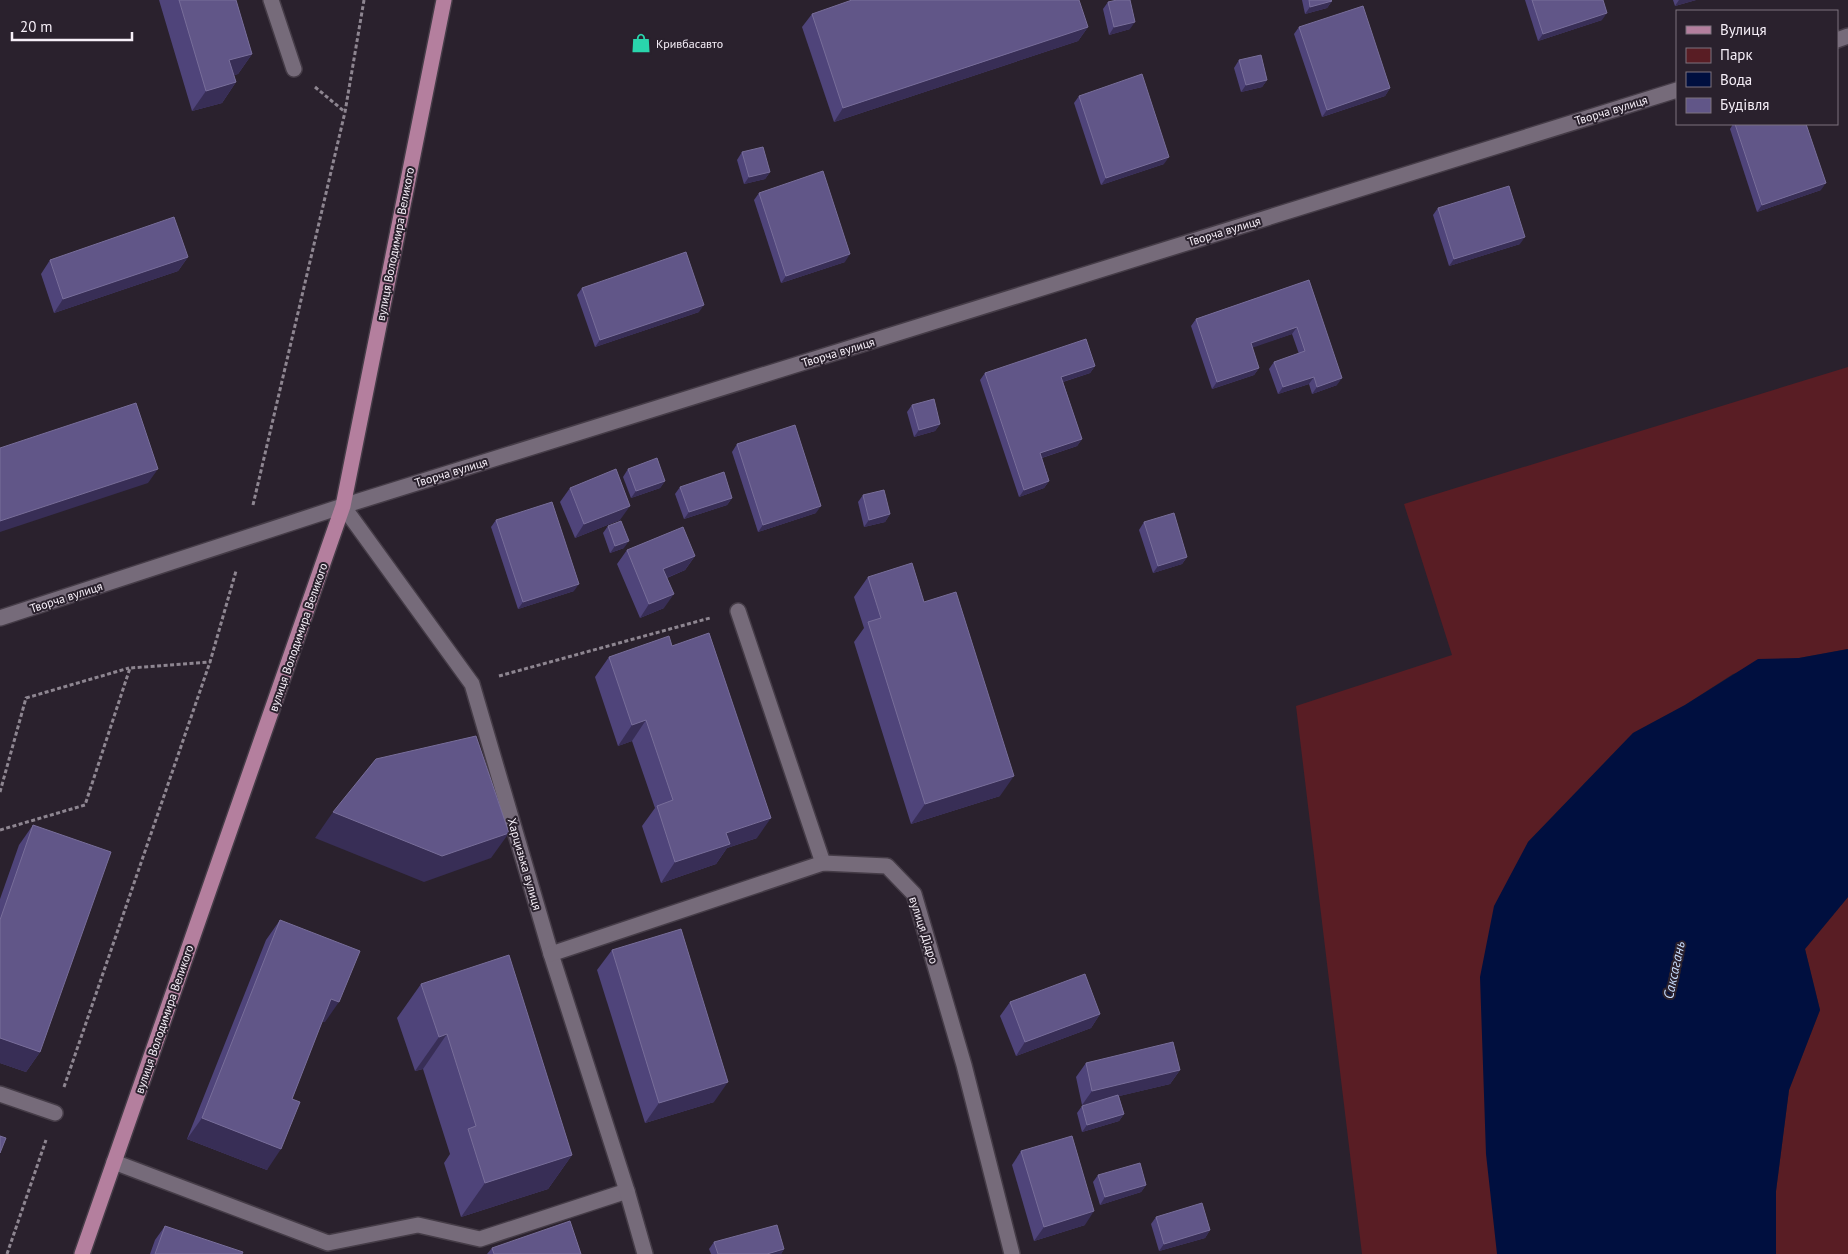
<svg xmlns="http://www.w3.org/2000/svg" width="1848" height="1254" font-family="'PT Sans',sans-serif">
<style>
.green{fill:#591d24}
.water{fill:#000f3f}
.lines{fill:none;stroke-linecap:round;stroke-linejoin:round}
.service-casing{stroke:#453c47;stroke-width:18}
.minor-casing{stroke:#453c47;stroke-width:18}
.primary-casing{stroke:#453c47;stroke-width:18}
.path{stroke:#8e8691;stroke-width:3;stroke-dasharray:4 2.5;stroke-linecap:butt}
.service{stroke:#766b7a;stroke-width:15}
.minor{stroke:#766b7a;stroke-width:15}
.primary{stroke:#b47f9e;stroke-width:15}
.wall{fill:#4f447a}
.shaded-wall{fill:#382e56}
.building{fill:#615688;stroke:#786e9a}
.labels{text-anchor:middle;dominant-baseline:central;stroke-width:4;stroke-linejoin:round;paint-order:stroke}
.poi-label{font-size:12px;fill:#f6eff8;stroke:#2a212d;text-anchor:start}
.street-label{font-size:12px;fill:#f6eff8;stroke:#2a212d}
.water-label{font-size:14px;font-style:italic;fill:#c8ddfe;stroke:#2a212d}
</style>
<rect width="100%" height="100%" fill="#2a212d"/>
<g class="green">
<path d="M1848,367V649L1799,658L1733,674L1685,705L1633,733L1528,842L1497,1254H1362L1296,706L1452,655L1404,504Z"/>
<path d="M1848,897V1254H1776V1191L1789,1090L1820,1010L1805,949Z"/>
</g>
<path class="water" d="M1848,649V897L1805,949L1820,1010L1789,1090L1776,1191V1254H1497L1486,1154L1480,977L1494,906L1528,842L1633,733L1685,705L1758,659L1799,658Z"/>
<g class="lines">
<defs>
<g id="service">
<path d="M738,611L823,863"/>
<path d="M0,1094L55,1113"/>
<path d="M114,1162L328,1243L418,1225L480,1239L627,1191"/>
</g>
<g id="minor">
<path d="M271,0L294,69"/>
<path d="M1837,40L1848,36"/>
<path d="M343,506L472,684L551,954L627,1191L645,1254"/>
<path d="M0,618L343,506L1677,90"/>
<path d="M551,954L823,863L887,866L914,894L964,1065L1012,1254"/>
</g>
<path id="primary" d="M82,1254L343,506L444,0"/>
</defs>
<use href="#service" class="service-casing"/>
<use href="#minor" class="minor-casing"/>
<use href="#primary" class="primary-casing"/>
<g class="path">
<path d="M315,87L345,112"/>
<path d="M253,505L345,112L364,0"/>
<path d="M499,676L710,618"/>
<path d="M0,792L26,698L129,668"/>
<path d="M0,830L85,805L130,668L210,662L236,571"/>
<path d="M64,1087L210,662"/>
<path d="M7,1254L46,1140"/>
</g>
<use href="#service" class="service"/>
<use href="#minor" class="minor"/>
<use href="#primary" class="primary"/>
</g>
<g class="wall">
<path d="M159,0H236L252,54L238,74L234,75L236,82L222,103L192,111Z"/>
<path d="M1302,0H1331L1332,1L1327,8L1305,14Z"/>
<path d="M1525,0H1603L1602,20L1538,41Z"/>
<path d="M1673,0H1696L1675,6Z"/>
<path d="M1108,2L1130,29L1109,35L1103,9Z"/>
<path d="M812,14L1088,27L1078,41L834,122L802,27Z"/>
<path d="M1299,27L1390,88L1385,96L1322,117L1294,34Z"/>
<path d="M1239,60L1267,80L1262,87L1241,92L1234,68Z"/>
<path d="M1079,96L1164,164L1101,185L1074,103Z"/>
<path d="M1733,124H1806L1821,190L1757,212L1730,129Z"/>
<path d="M742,152L770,172L765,179L744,184L737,160Z"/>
<path d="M759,193L845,262L781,283L754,200Z"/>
<path d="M1438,208L1520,244L1449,266L1433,215Z"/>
<path d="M188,257L178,271L54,313L41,274L50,260Z"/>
<path d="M1309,280L1337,385L1312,394L1309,384L1278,394L1269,369L1274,362L1299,354L1292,334L1252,347L1259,368L1254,375L1212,389L1191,326L1196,319Z"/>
<path d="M582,288L699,312L595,347L577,295Z"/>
<path d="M1095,366L1090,373L1063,382L1082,439L1077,446L1042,458L1049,481L1044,488L1019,497L980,380L985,373Z"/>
<path d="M912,405L940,424L935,431L914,437L907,412Z"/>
<path d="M737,444L816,513L758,532L732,452Z"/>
<path d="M628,469L665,481L660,488L631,498L623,477Z"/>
<path d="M680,487L732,498L727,505L684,519L675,494Z"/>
<path d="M570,488L620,520L575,538L560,502Z"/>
<path d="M863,495L890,514L885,522L864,527L858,502Z"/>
<path d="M496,520L574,591L518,609L491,527Z"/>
<path d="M1144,522L1187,557L1182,564L1153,573L1139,530Z"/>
<path d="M608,526L624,548L610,553L603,533Z"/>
<path d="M627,550L695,556L685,570L667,578L664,608L640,618L617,564Z"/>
<path d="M868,577L924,602L1000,796L911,824L854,642L864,628L854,597Z"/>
<path d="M672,646L757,838L727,848L716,864L661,883L642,826L655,808L632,741L618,746L595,677L609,657Z"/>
<path d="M33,825L40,1052L26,1072L0,1063V899L19,845Z"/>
<path d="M280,920L325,1022L322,1021L292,1099L267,1170L187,1139L266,940Z"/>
<path d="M612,950L714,1102L645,1123L597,970Z"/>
<path d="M421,984L572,1155L548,1189L461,1217L444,1163L450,1154L423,1069L415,1071L397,1018Z"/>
<path d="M1010,1002L1100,1014L1091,1028L1016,1056L1000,1016Z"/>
<path d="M1086,1063L1180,1070L1170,1084L1119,1096L1124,1114L1119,1121L1082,1132L1077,1113L1082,1106L1102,1100L1082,1105L1076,1077Z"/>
<path d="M1021,1151L1085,1225L1034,1241L1012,1165Z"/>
<path d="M1098,1175L1146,1185L1141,1192L1100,1205L1093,1182Z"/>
<path d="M1156,1217L1210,1230L1205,1238L1159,1251L1151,1224Z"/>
<path d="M165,1226L242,1254H150L155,1240Z"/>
<path d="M714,1242L784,1249L781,1254H711L709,1249Z"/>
<path d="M492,1248L581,1254H487Z"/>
</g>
<g class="shaded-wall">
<path d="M1679,0H1696L1675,6Z"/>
<path d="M1332,1L1327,8L1305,14L1310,7Z"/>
<path d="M1607,13L1602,20L1538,41L1543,34Z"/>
<path d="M1135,22L1130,29L1109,35L1114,27Z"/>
<path d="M1088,27L1078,41L834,122L843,108Z"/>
<path d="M252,54L238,74L215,80L229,60Z"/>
<path d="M1267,80L1262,87L1241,92L1246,85Z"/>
<path d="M236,82L222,103L192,111L206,91Z"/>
<path d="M1390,88L1385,96L1322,117L1327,110Z"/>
<path d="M1169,157L1164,164L1101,185L1106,178Z"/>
<path d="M770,172L765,179L744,184L749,177Z"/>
<path d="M1826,183L1821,190L1757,212L1762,205Z"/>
<path d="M1525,237L1520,244L1449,266L1454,259Z"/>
<path d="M850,254L845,262L781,283L786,276Z"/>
<path d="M188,257L178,271L54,313L63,299Z"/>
<path d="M704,305L699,312L595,347L600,340Z"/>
<path d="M1297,327L1292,334L1246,350L1251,343Z"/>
<path d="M1095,366L1090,373L1056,384L1061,377Z"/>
<path d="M1259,368L1254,375L1212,389L1217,382Z"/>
<path d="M1314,377L1309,384L1278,394L1283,387Z"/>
<path d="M1342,378L1337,385L1312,394L1317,387Z"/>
<path d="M940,424L935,431L914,437L919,430Z"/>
<path d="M1082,439L1077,446L1035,460L1040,453Z"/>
<path d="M158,469L148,483L0,532V521Z"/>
<path d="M665,481L660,488L631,498L636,491Z"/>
<path d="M1049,481L1044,488L1019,497L1024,490Z"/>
<path d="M732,498L727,505L684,519L689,512Z"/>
<path d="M630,506L620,520L575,538L584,524Z"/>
<path d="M821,506L816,513L758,532L763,525Z"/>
<path d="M890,514L885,522L864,527L869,520Z"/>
<path d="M629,541L624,548L610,553L615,546Z"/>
<path d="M695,556L685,570L654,583L663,569Z"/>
<path d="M1187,557L1182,564L1153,573L1158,566Z"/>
<path d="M579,584L574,591L518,609L523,602Z"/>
<path d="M674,594L664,608L640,618L649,604Z"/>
<path d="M646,720L632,741L618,746L632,725Z"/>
<path d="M1014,776L1000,796L911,824L925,804Z"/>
<path d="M333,812L509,833L491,858L424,882L315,838Z"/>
<path d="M771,818L757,838L727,848L716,864L661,883L675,862L726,833Z"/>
<path d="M331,999L339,1002L325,1022L317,1019Z"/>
<path d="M1100,1014L1091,1028L1016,1056L1025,1042Z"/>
<path d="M447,1034L423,1069L415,1071L439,1037Z"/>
<path d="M0,1038L40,1052L26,1072L0,1063Z"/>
<path d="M1180,1070L1170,1084L1082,1105L1092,1091Z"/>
<path d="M728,1082L714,1102L645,1123L659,1103Z"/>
<path d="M1124,1114L1119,1121L1082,1132L1087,1125Z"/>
<path d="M202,1118L281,1149L267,1170L187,1139Z"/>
<path d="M572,1155L548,1189L461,1217L485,1183Z"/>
<path d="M1146,1185L1141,1192L1100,1205L1105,1197Z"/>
<path d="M1094,1211L1085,1225L1034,1241L1044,1227Z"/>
<path d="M1210,1230L1205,1238L1159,1251L1164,1244Z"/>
<path d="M784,1249L781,1254H767Z"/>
</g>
<g class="building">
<path d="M179,0H236L252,54L229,60L236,82L206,91Z"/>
<path d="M852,0H1079L1088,27L843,108L812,14Z"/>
<path d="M1117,0H1130L1135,22L1114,27L1108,2Z"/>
<path d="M1309,0H1331L1332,1L1310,7Z"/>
<path d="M1532,0H1603L1607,13L1543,34Z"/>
<path d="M1363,6L1390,88L1327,110L1299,27Z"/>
<path d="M1261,55L1267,80L1246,85L1239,60Z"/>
<path d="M1142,74L1169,157L1106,178L1079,96Z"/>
<path d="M1735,124H1806L1826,183L1762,205Z"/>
<path d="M763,147L770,172L749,177L742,152Z"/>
<path d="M823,171L850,254L786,276L759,193Z"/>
<path d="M1509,186L1525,237L1454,259L1438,208Z"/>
<path d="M174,217L188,257L63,299L50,260Z"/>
<path d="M686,252L704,305L600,340L582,288Z"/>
<path d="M1309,280L1342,378L1317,387L1314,377L1283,387L1274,362L1305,351L1297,327L1251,343L1259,368L1217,382L1196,319Z"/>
<path d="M1086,339L1095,366L1061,377L1082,439L1040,453L1049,481L1024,490L985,373Z"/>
<path d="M934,399L940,424L919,430L912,405Z"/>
<path d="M136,403L158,469L0,521V448Z"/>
<path d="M795,425L821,506L763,525L737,444Z"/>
<path d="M657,458L665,481L636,491L628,469Z"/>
<path d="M616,469L630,506L584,524L570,488Z"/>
<path d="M724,472L732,498L689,512L680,487Z"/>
<path d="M884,490L890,514L869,520L863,495Z"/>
<path d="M552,502L579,584L523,602L496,520Z"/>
<path d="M1174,513L1187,557L1158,566L1144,522Z"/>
<path d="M621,521L629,541L615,546L608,526Z"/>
<path d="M683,527L695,556L663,569L674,594L649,604L627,550Z"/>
<path d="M912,563L924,602L956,592L1014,776L925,804L868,622L881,618L868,577Z"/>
<path d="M709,633L771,818L726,833L730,844L675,862L657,806L673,800L646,720L632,725L609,657L669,636L672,646Z"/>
<path d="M476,736L509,833L442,856L333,812L376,759Z"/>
<path d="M33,825L111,852L40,1052L0,1038V920Z"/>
<path d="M280,920L360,951L339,1002L331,999L292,1099L300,1102L281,1149L202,1118Z"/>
<path d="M681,929L728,1082L659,1103L612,950Z"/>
<path d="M509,955L572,1155L485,1183L468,1129L476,1126L447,1034L439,1037L421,984Z"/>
<path d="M1085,974L1100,1014L1025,1042L1010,1002Z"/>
<path d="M1173,1042L1180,1070L1092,1091L1086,1063Z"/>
<path d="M1118,1095L1124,1114L1087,1125L1082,1106Z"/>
<path d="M0,1136L6,1138L0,1153Z"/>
<path d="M1072,1136L1094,1211L1044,1227L1021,1151Z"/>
<path d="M1140,1163L1146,1185L1105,1197L1098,1175Z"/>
<path d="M1202,1203L1210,1230L1164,1244L1156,1217Z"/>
<path d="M570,1221L581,1254H494L492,1248Z"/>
<path d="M777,1225L784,1249L767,1254H718L714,1242Z"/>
<path d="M165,1226L243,1252L242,1254H155Z"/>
</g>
<defs>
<symbol id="shop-bare" viewBox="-9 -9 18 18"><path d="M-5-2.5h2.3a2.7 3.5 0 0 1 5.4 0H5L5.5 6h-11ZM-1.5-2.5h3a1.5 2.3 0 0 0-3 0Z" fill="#2ad5ac" stroke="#2a212d" stroke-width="2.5" paint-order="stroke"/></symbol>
</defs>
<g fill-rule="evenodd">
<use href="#shop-bare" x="627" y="29" width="28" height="28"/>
</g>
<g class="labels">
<g class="poi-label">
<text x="656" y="43">Кривбасавто</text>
</g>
<g class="street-label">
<text transform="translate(1611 110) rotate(-17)">Творча вулиця</text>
<text transform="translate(1224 231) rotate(-17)">Творча вулиця</text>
<text transform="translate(395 244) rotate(-79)">вулиця Володимира Великого</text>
<text transform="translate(838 352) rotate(-17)">Творча вулиця</text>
<text transform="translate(451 472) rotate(-17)">Творча вулиця</text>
<text transform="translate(66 597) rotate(-18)">Творча вулиця</text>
<text transform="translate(298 637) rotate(-71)">вулиця Володимира Великого</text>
<text transform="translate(525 864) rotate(74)">Харцизька вулиця</text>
<text transform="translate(924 930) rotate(72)">вулиця Дідро</text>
<text transform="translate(164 1019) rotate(-71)">вулиця Володимира Великого</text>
</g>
<g class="water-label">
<text transform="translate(1674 970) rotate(-78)">Саксагань</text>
</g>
</g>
<rect x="1676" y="10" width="162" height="115" fill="#2a212d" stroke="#7c737e"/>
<rect x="1686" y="26" width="25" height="8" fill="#b47f9e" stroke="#7c737e"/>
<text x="1720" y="35" font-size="15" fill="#f6eff8">Вулиця</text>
<rect x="1686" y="48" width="25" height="15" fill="#591d24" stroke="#7c737e"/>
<text x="1720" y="60" font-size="15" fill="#f6eff8">Парк</text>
<rect x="1686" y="72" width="25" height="15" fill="#000f3f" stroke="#7c737e"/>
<text x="1720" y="85" font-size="15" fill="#f6eff8">Вода</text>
<rect x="1686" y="98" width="25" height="15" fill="#615688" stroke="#7c737e"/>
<text x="1720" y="110" font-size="15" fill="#f6eff8">Будівля</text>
<path d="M12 32v8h120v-8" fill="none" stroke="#f6eff8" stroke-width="2.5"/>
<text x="20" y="32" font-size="15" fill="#f6eff8" stroke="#2a212d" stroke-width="4" paint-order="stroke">20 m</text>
</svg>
